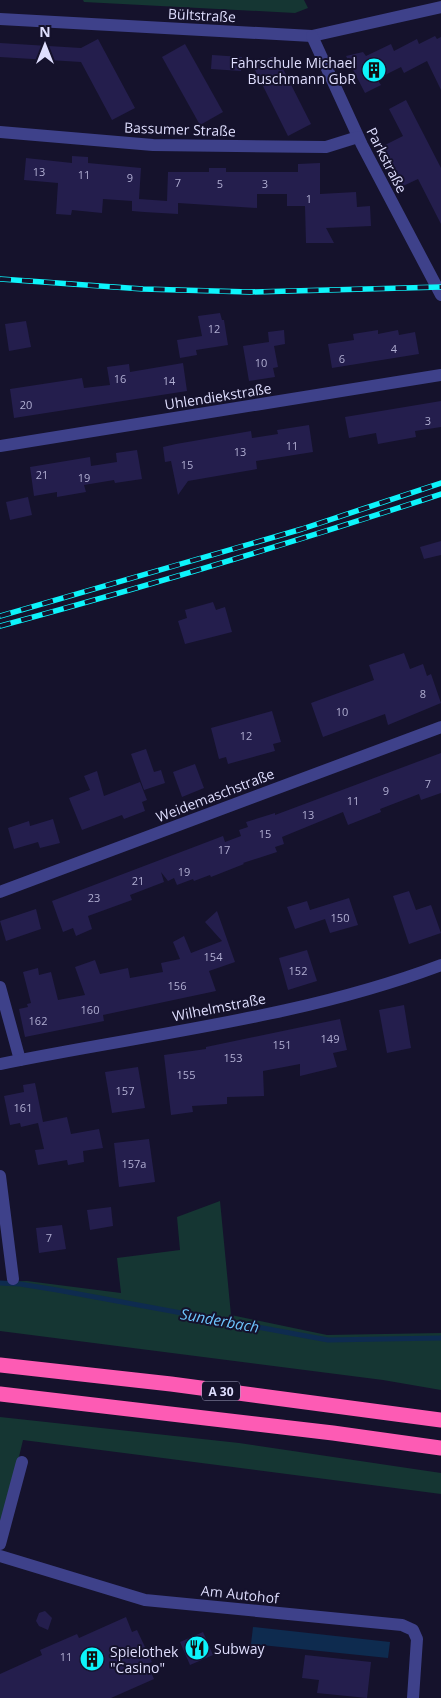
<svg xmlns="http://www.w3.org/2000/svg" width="441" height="1698" font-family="'Open Sans',sans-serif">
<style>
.green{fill:#153633}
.water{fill:#0e2b4f}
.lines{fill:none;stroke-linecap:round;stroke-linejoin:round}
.stream{stroke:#0e2b4f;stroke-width:5}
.building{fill:#241e4d}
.street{stroke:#3e418a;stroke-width:12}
.highway{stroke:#fd5bb4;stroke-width:15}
.rail-casing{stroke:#0df4fb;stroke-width:5.5}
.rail{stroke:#15122c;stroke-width:4;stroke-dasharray:11;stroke-linecap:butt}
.labels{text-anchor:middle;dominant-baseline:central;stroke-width:4;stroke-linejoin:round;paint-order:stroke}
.number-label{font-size:11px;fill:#b0aed2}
.shield{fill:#15122c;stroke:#a2a1bf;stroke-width:1}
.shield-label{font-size:12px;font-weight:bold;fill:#dfdefe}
.street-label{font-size:14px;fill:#dfdefe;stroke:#15122c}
.poi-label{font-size:14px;fill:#dfdefe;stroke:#15122c;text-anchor:start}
.water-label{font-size:15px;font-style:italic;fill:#6dc5fd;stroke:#15122c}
</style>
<rect width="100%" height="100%" fill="#15122c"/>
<g class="green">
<path d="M83,0H304L308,8L295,13L84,2Z"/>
<path d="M220,1201L231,1315L327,1335L441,1333V1390L383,1380L0,1331V1282L27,1281L121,1293L117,1258L180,1250L177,1217Z"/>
<path d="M0,1417L239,1443L441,1473V1494L23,1440L0,1536Z"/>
</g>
<path class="water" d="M253,1627L390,1642L388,1658L251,1644Z"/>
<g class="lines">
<path class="stream" d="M0,1283L20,1284L57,1290L328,1340L441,1338"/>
</g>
<g class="building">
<path d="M435,36L437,39L441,37V90L427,61L404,73L401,67L377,79L381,85L365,93L346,56L363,52L366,56L391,44L394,51L417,39L419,44Z"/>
<path d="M98,39L135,108L112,120L81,62L0,57V43L81,48Z"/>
<path d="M185,44L223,112L200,125L162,57Z"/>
<path d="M212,55L242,57L241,71L211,69Z"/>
<path d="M276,55L311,124L288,136L253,66Z"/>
<path d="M406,100L441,168V224L418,179L403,186L383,146L403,136L389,109Z"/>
<path d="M72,156L88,157V163L141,168L139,199L167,201L168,172H209V168H226V172H298V164L320,163V194L356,192L357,207L370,206L371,226L326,228L334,243H306L305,206H287V194H257V208L178,203V214L144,212L132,211V201L103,199L102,213L72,210L71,215L56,214L58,183L24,180L26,158L72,163Z"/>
<path d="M220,313L222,320H224L228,345L196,350L197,355L180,358L177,340L202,336L198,316Z"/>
<path d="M26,321L31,347L9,351L5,324Z"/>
<path d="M284,330L285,344L274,346L278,367L273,368L275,377L249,381L243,346L269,342L268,332Z"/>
<path d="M378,330V334L398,330L399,335L415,332L419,354L332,368L328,344L354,340L353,334Z"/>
<path d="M183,363L187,391L14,418L10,389L82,378L84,388L110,385L107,367L129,364L130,372Z"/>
<path d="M441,401V427L415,431L416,437L378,444L376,433L349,438L345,417Z"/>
<path d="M309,425L313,452L256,461L257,469L188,481L178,495L171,461L165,462L163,447L176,444L251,431L252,438L278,434L277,430Z"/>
<path d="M137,450L142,479L115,483L114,480L84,485L86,492L57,497V492L34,496L30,467L90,457L91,466L117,462L116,453Z"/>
<path d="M28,497L32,515L10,520L6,502Z"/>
<path d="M441,541V555L424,559L420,547Z"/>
<path d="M213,602L216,610L225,607L232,632L185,644L178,621L187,618L185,610Z"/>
<path d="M404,653L410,669L423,664L427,676L431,674L441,703L388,725L385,714L323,737L311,703L374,680L369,665Z"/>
<path d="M272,711L281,742L273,744L275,751L228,764L226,757L219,759L211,728Z"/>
<path d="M146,749L154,772L161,770L165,783L144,790L131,754Z"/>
<path d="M441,753V793L421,800L419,794L380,809L381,812L348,825L343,812L282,837L284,844L275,847L277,852L243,863L244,864L211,877L210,875L194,881L193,879L177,885L174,878L168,881L161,872L164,882L130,895L132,900L88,916L92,929L76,936L73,928L63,932L52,901L223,836L225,842L241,836L239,830L248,827L246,822L275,813V815Z"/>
<path d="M195,764L204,788L182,797L173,772Z"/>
<path d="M97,771L104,796L140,782L147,800L142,802L145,811L124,819L122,815L82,830L69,798L90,790L84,776Z"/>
<path d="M53,819L60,843L40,848L38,842L14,849L8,828L29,821L30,826Z"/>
<path d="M409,891L416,910L431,905L441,933L409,944L393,896Z"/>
<path d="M349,898L358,925L330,933L325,919L295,929L287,907L307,901L310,910Z"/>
<path d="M36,909L41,929L6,941L0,921Z"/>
<path d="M217,911L235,962L209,971L216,991L103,1015L104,1021L25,1037L19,1009L28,1007L27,1004L31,1003L23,972L38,968L39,975L51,972L58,1000L85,995L75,967L95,960L100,974L128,968L130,978L163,972L161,963L180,959L173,942L184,936L191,953L222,941L205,922Z"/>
<path d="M307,950L317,981L288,990L279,958Z"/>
<path d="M404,1005L411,1048L387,1053L379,1010Z"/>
<path d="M340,1019L347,1050L333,1053L337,1067L300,1076V1064L263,1071L264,1096L227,1097V1104L192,1106L193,1112L171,1115L164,1055L206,1049V1047Z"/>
<path d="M138,1067L145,1108L112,1113L105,1072Z"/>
<path d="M35,1083L43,1122L67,1117L71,1134L99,1129L103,1148L83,1151L84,1162L68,1165L67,1160L38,1165L35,1150L44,1149L38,1123L21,1127L20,1123L10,1125L4,1096L24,1092L23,1085Z"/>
<path d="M149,1139L155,1182L119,1187L114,1143Z"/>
<path d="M111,1207L113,1226L90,1230L87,1210Z"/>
<path d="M62,1225L66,1249L39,1253L36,1228Z"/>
<path d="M45,1611L52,1618L48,1630L39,1626L36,1621L39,1613Z"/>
<path d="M126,1617L132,1632L137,1630L152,1662L147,1664L154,1679L111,1698H0V1674L42,1655L40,1650L77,1634L79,1638Z"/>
<path d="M203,1632L213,1655L190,1665L180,1642Z"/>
<path d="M305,1655L371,1662L367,1698L317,1693L319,1680L302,1678Z"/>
</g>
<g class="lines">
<g class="street">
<path d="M0,19L312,36L441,7"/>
<path d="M312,36L362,145L441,295"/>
<path d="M0,132L153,145L326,147L358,137"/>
<path d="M0,446L441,375"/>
<path d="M0,892L441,727"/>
<path d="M0,987L20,1060"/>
<path d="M0,1064C146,1034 301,1018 441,965"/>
<path d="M0,1176L13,1279"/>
<path d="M0,1544L22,1462"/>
<path d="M0,1556L145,1600L402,1625L413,1630L417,1639L413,1698"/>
</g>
<g class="highway">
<path d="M0,1365L171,1384L441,1420"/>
<path d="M0,1394L333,1433L441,1448"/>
</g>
<defs>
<g id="rail">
<path d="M0,279L143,289L250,292L441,287"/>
<path d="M0,616L302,529L441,483"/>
<path d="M0,626C148,586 295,542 441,494"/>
</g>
</defs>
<use href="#rail" class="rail-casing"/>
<use href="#rail" class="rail"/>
</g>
<defs>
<symbol id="building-disc" viewBox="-11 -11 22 22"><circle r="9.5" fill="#0df4fb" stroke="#15122c"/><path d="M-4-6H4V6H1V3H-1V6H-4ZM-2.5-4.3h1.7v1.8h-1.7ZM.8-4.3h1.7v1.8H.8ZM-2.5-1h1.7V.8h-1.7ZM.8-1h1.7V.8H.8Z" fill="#111"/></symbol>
<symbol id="restaurant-disc" viewBox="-11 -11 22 22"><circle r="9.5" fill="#0df4fb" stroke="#15122c"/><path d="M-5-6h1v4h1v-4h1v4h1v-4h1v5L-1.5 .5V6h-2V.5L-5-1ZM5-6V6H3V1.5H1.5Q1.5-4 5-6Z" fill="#111"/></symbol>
</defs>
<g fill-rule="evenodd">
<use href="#building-disc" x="360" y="56" width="28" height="28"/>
<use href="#restaurant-disc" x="183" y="1634" width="28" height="28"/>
<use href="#building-disc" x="78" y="1645" width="28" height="28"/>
</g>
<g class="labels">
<g class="number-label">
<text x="39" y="171">13</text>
<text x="84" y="174">11</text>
<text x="130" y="177">9</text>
<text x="178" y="182">7</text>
<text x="220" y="183">5</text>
<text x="265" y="183">3</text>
<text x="309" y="198">1</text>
<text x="214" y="328">12</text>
<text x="394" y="348">4</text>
<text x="342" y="358">6</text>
<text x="261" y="362">10</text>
<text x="120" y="378">16</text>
<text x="169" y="380">14</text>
<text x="26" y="404">20</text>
<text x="428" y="420">3</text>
<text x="292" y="445">11</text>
<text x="240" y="451">13</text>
<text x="187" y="464">15</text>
<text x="42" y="474">21</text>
<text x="84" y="477">19</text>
<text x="423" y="693">8</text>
<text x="342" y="711">10</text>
<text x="246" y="735">12</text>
<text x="428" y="783">7</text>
<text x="386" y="790">9</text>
<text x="353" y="800">11</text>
<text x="308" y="814">13</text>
<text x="265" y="833">15</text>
<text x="224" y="849">17</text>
<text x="184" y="871">19</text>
<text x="138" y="880">21</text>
<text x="94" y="897">23</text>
<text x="340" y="917">150</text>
<text x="213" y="956">154</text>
<text x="298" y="970">152</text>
<text x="177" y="985">156</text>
<text x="90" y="1009">160</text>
<text x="38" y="1020">162</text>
<text x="330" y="1038">149</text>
<text x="282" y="1044">151</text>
<text x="233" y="1057">153</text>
<text x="186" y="1074">155</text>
<text x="125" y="1090">157</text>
<text x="23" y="1107">161</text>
<text x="134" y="1163">157a</text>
<text x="49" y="1237">7</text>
<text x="66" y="1656">11</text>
</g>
<rect class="shield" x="202" y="1381.5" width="38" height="19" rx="4"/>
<g class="shield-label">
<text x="221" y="1391">A 30</text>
</g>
<g class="street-label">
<text transform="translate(202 15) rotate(3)">Bültstraße</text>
<text transform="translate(180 129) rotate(2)">Bassumer Straße</text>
<text transform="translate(387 160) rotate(63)">Parkstraße</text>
<text transform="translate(218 396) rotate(-9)">Uhlendiekstraße</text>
<text transform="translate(215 795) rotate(-21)">Weidemaschstraße</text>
<text transform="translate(219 1007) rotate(-11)">Wilhelmstraße</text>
<text transform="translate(240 1594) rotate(6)">Am Autohof</text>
</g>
<g class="poi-label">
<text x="356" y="62" text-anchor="end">Fahrschule Michael<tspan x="356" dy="16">Buschmann GbR</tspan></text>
<text x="214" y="1648">Subway</text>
<text x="110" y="1651">Spielothek<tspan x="110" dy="16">"Casino"</tspan></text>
</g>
<g class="water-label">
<text transform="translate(220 1320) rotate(10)">Sunderbach</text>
</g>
</g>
<g transform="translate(45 45)" stroke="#15122c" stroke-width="4" paint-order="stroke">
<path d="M0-4L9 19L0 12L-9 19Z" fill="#dfdefe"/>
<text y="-8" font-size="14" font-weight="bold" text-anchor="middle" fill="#dfdefe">N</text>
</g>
</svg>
